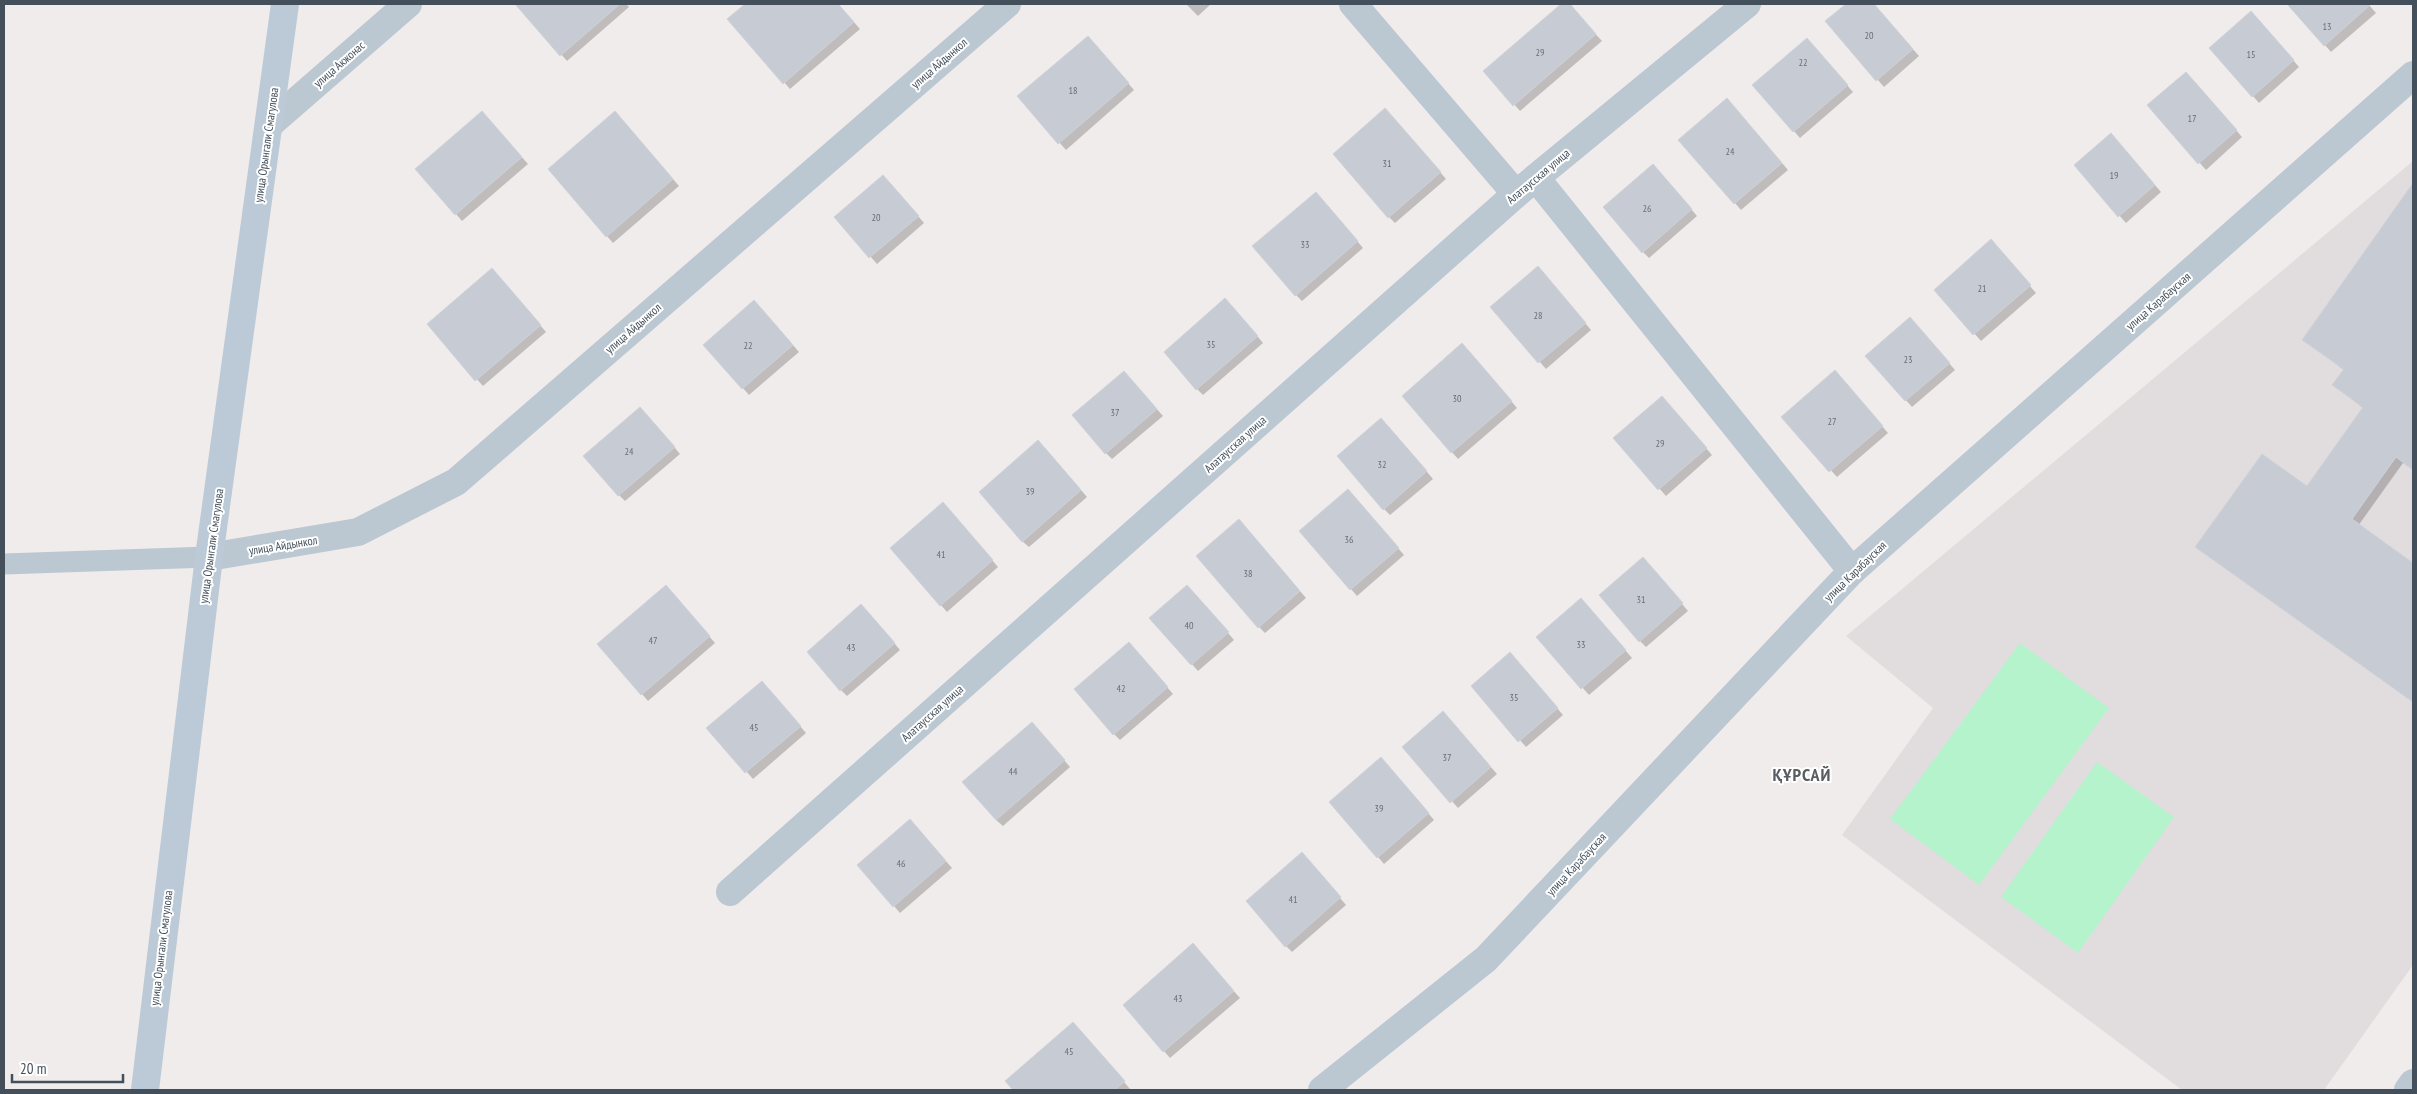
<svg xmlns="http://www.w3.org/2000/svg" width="2417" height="1094" font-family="'PT Sans Narrow',sans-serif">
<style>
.education{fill:#e1ddde}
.green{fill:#b4f3cb}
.shadow{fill:#0003}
.building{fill:#c7cbd3;stroke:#cfd2d9}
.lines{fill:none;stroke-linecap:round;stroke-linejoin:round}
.service{stroke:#bbc7d1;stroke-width:21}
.minor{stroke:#bbc7d1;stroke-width:28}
.secondary{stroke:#bccad8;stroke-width:28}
.labels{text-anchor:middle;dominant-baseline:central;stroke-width:4;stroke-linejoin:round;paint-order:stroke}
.number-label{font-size:10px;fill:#646f7a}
.street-label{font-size:12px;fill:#43505c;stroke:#fff}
.district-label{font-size:18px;font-weight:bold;letter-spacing:1px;fill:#585d62;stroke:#fff}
</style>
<rect width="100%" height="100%" fill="#f0ecec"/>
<path class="education" d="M2413,161V965L2324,1090H2182L1842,835L1933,708L1846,636Z"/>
<g class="green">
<path d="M2020,643L2109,708L1979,885L1890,819Z"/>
<path d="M2097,762L2174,817L2078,953L2001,897Z"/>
</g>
<g class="shadow">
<path d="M517,4H626L629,7L567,61Z"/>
<path d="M747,4H838L860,29L790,89L729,19Z"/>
<path d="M1186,4H1211L1198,16Z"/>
<path d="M1563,4H1568L1602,41L1520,111L1485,71Z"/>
<path d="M1848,4H1873L1919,56L1884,87L1827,22Z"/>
<path d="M2289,4H2368L2376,13L2331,52Z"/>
<path d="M2258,19L2299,67L2259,103L2253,96Z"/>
<path d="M1094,44L1134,90L1066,150L1019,96Z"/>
<path d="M1813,46L1853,92L1800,138L1754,85Z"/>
<path d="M2193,80L2242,137L2206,170L2149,106Z"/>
<path d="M1733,106L1788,170L1741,210L1680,140Z"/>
<path d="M1392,116L1446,179L1395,223L1389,217Z"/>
<path d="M488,119L528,164L462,221L456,214Z"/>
<path d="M621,119L679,186L613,243L549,170Z"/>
<path d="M2117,141L2161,192L2126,223L2075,165Z"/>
<path d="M1659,172L1697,216L1649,258L1643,252Z"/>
<path d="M890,183L924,223L877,264L836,217Z"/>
<path d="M2413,185V470L2403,463L2358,526L2413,564V702L2197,547L2307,488L2363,408L2334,385L2344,370L2304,340Z"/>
<path d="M1322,200L1363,248L1302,301L1296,295Z"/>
<path d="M1998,248L2036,293L1981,341L1936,290Z"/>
<path d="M1544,274L1591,330L1546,369L1492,307Z"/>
<path d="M498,276L546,332L483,386L428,325Z"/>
<path d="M1232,306L1263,343L1203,395L1197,389Z"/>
<path d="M761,308L799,352L749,395L705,345Z"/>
<path d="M1916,325L1955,370L1912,407L1867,356Z"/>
<path d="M1469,351L1517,408L1458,459L1403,396Z"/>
<path d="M1124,372L1163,416L1112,459L1106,453Z"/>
<path d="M1841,379L1888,433L1837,477L1783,417Z"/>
<path d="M1668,404L1712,455L1666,496L1615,438Z"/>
<path d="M647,415L680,454L625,501L619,495Z"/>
<path d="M1388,426L1433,479L1390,515L1384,509Z"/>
<path d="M1045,448L1087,497L1029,547L1022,541Z"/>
<path d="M1354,497L1404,555L1357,596L1301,531Z"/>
<path d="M949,510L998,567L947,612L891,548Z"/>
<path d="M1245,527L1306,598L1265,633L1259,627Z"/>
<path d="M1649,565L1688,611L1646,647L1640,641Z"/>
<path d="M672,593L715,643L648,701L599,644Z"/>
<path d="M1194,593L1234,640L1198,671L1151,618Z"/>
<path d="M1587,606L1632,658L1589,695L1538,637Z"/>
<path d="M868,612L900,650L847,696L841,690Z"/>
<path d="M1135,650L1173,694L1120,740L1114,734Z"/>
<path d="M1516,660L1563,715L1526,747L1472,686Z"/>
<path d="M768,689L806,733L753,779L708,728Z"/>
<path d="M1450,720L1497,774L1458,808L1404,747Z"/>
<path d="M1038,730L1070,767L1003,826L996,820Z"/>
<path d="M1387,765L1434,820L1384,864L1378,857Z"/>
<path d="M916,827L952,868L900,913L894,906Z"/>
<path d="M1308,860L1346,905L1292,952L1286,946Z"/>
<path d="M1199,952L1240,998L1170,1058L1124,1005Z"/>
<path d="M1080,1030L1130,1089L1129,1090H1015L1007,1081Z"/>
</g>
<g class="building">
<path d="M515,4H620L560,56Z"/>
<path d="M745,4H838L854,22L783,84L727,19Z"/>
<path d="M1561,4H1570L1596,34L1513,106L1483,71Z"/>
<path d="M1846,4H1874L1913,49L1876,81L1825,21Z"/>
<path d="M2287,4H2369L2370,5L2324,46Z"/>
<path d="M2251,11L2294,60L2252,97L2209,48Z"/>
<path d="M1088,36L1129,83L1058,144L1017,96Z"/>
<path d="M1807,38L1848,85L1793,132L1752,85Z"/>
<path d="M2186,72L2237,130L2198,164L2147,105Z"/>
<path d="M1727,98L1782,163L1734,204L1678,140Z"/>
<path d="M1385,108L1441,172L1388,218L1333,154Z"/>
<path d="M482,111L522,157L455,215L415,169Z"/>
<path d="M615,111L673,179L606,237L548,169Z"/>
<path d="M2111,133L2155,185L2118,217L2074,165Z"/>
<path d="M1653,164L1692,209L1642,253L1603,207Z"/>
<path d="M883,175L919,216L869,258L834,217Z"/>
<path d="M2413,183V470L2396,457L2352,519L2413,563V702L2195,547L2262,454L2307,486L2363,407L2332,385L2344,369L2302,340Z"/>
<path d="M1316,192L1358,241L1295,296L1252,246Z"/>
<path d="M1991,239L2031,285L1973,335L1934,290Z"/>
<path d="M1538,266L1586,323L1538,363L1490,307Z"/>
<path d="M492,268L541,325L475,381L427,324Z"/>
<path d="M1225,298L1258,336L1196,390L1164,352Z"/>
<path d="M754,300L793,345L742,389L703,345Z"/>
<path d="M1910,317L1950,363L1905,401L1865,356Z"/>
<path d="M1462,343L1512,401L1451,453L1402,396Z"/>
<path d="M1835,370L1883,426L1829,472L1781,417Z"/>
<path d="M1124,371L1157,409L1105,454L1072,415Z"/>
<path d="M1662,396L1707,448L1658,490L1613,438Z"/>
<path d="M640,407L675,447L618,496L583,456Z"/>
<path d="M1381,418L1427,471L1383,510L1337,456Z"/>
<path d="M1038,440L1081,490L1022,542L979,492Z"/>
<path d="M1348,489L1399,548L1350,590L1299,531Z"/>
<path d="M943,502L993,560L940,606L890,548Z"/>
<path d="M1239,519L1300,591L1258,628L1196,556Z"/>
<path d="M1643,557L1683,603L1639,642L1599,595Z"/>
<path d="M666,585L710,636L641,695L597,644Z"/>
<path d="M1187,585L1229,632L1191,665L1149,618Z"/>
<path d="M1581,598L1626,650L1581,689L1536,637Z"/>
<path d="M861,604L895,643L840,691L807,652Z"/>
<path d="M1129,642L1168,687L1113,735L1074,689Z"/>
<path d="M1510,652L1558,708L1518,742L1471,686Z"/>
<path d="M762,681L801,726L745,773L706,728Z"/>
<path d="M1443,711L1491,767L1450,803L1402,747Z"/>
<path d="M1032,722L1065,760L996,820L962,782Z"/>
<path d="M1381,757L1429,813L1377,858L1329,802Z"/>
<path d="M910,819L946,861L893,907L857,865Z"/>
<path d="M1302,852L1341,897L1285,947L1246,901Z"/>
<path d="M1193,943L1234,991L1163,1052L1123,1005Z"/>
<path d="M1073,1022L1125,1081L1115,1090H1013L1005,1081Z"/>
</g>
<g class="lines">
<path class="service" d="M4,564L209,557"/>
<g class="minor">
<path d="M1353,4L1516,194"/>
<path d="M270,124L408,4"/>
<path d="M1536,178L1852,571"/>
<path d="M209,557L358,532L456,482L1007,4"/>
<path d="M730,892L1516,194L1747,4"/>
<path d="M1322,1090L1486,959L1852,571L2413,75"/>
<path d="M2408,1090L2413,1083"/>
</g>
<path class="secondary" d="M145,1090L209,557L285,4"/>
</g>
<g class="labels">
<g class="number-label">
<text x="2327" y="26">13</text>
<text x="1869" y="35">20</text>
<text x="1540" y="52">29</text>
<text x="2251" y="54">15</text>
<text x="1803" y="62">22</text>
<text x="1073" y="90">18</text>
<text x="2192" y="118">17</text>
<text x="1730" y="151">24</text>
<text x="1387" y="163">31</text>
<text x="2114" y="175">19</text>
<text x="1647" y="208">26</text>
<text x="876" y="217">20</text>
<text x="1305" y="244">33</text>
<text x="1982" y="288">21</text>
<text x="1538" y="315">28</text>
<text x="1211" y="344">35</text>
<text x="748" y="345">22</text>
<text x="1908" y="359">23</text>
<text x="1457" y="398">30</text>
<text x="1115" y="412">37</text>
<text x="1832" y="421">27</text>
<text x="1660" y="443">29</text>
<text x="629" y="451">24</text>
<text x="1382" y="464">32</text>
<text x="1030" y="491">39</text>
<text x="1349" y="539">36</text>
<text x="941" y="554">41</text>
<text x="1248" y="573">38</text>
<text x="1641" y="599">31</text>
<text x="1189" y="625">40</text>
<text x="653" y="640">47</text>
<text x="1581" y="644">33</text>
<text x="851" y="647">43</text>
<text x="1121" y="688">42</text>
<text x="1514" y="697">35</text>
<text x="754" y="727">45</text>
<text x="1447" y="757">37</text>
<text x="1013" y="771">44</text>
<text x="1379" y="808">39</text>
<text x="901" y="863">46</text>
<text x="1293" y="899">41</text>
<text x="1178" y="998">43</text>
<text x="1069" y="1051">45</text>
</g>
<g class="street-label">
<text transform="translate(939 63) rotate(-41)">улица Айдынкол</text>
<text transform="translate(339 64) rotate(-41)">улица Акжонас</text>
<text transform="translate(266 145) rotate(-82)">улица Орынгали Смагулова</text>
<text transform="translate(1538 176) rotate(-40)">Алатаусская улица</text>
<text transform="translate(2158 301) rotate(-41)">улица Карабауская</text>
<text transform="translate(633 328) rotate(-41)">улица Айдынкол</text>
<text transform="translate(1235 444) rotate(-42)">Алатаусская улица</text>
<text transform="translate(283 545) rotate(-9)">улица Айдынкол</text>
<text transform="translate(211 546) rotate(-82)">улица Орынгали Смагулова</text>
<text transform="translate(1855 571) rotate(-44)">улица Карабауская</text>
<text transform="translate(932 713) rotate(-42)">Алатаусская улица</text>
<text transform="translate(1576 864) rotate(-47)">улица Карабауская</text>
<text transform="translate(161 948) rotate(-83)">улица Орынгали Смагулова</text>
</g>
<g class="district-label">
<text x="1802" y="774">ҚҰРСАЙ</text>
</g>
</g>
<rect width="2417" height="1094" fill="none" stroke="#43505c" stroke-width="10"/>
<path d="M12 1074v8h111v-8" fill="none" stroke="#43505c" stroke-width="2.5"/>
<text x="20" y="1074" font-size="15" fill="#43505c" stroke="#ffffff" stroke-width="4" paint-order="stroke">20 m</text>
</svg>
